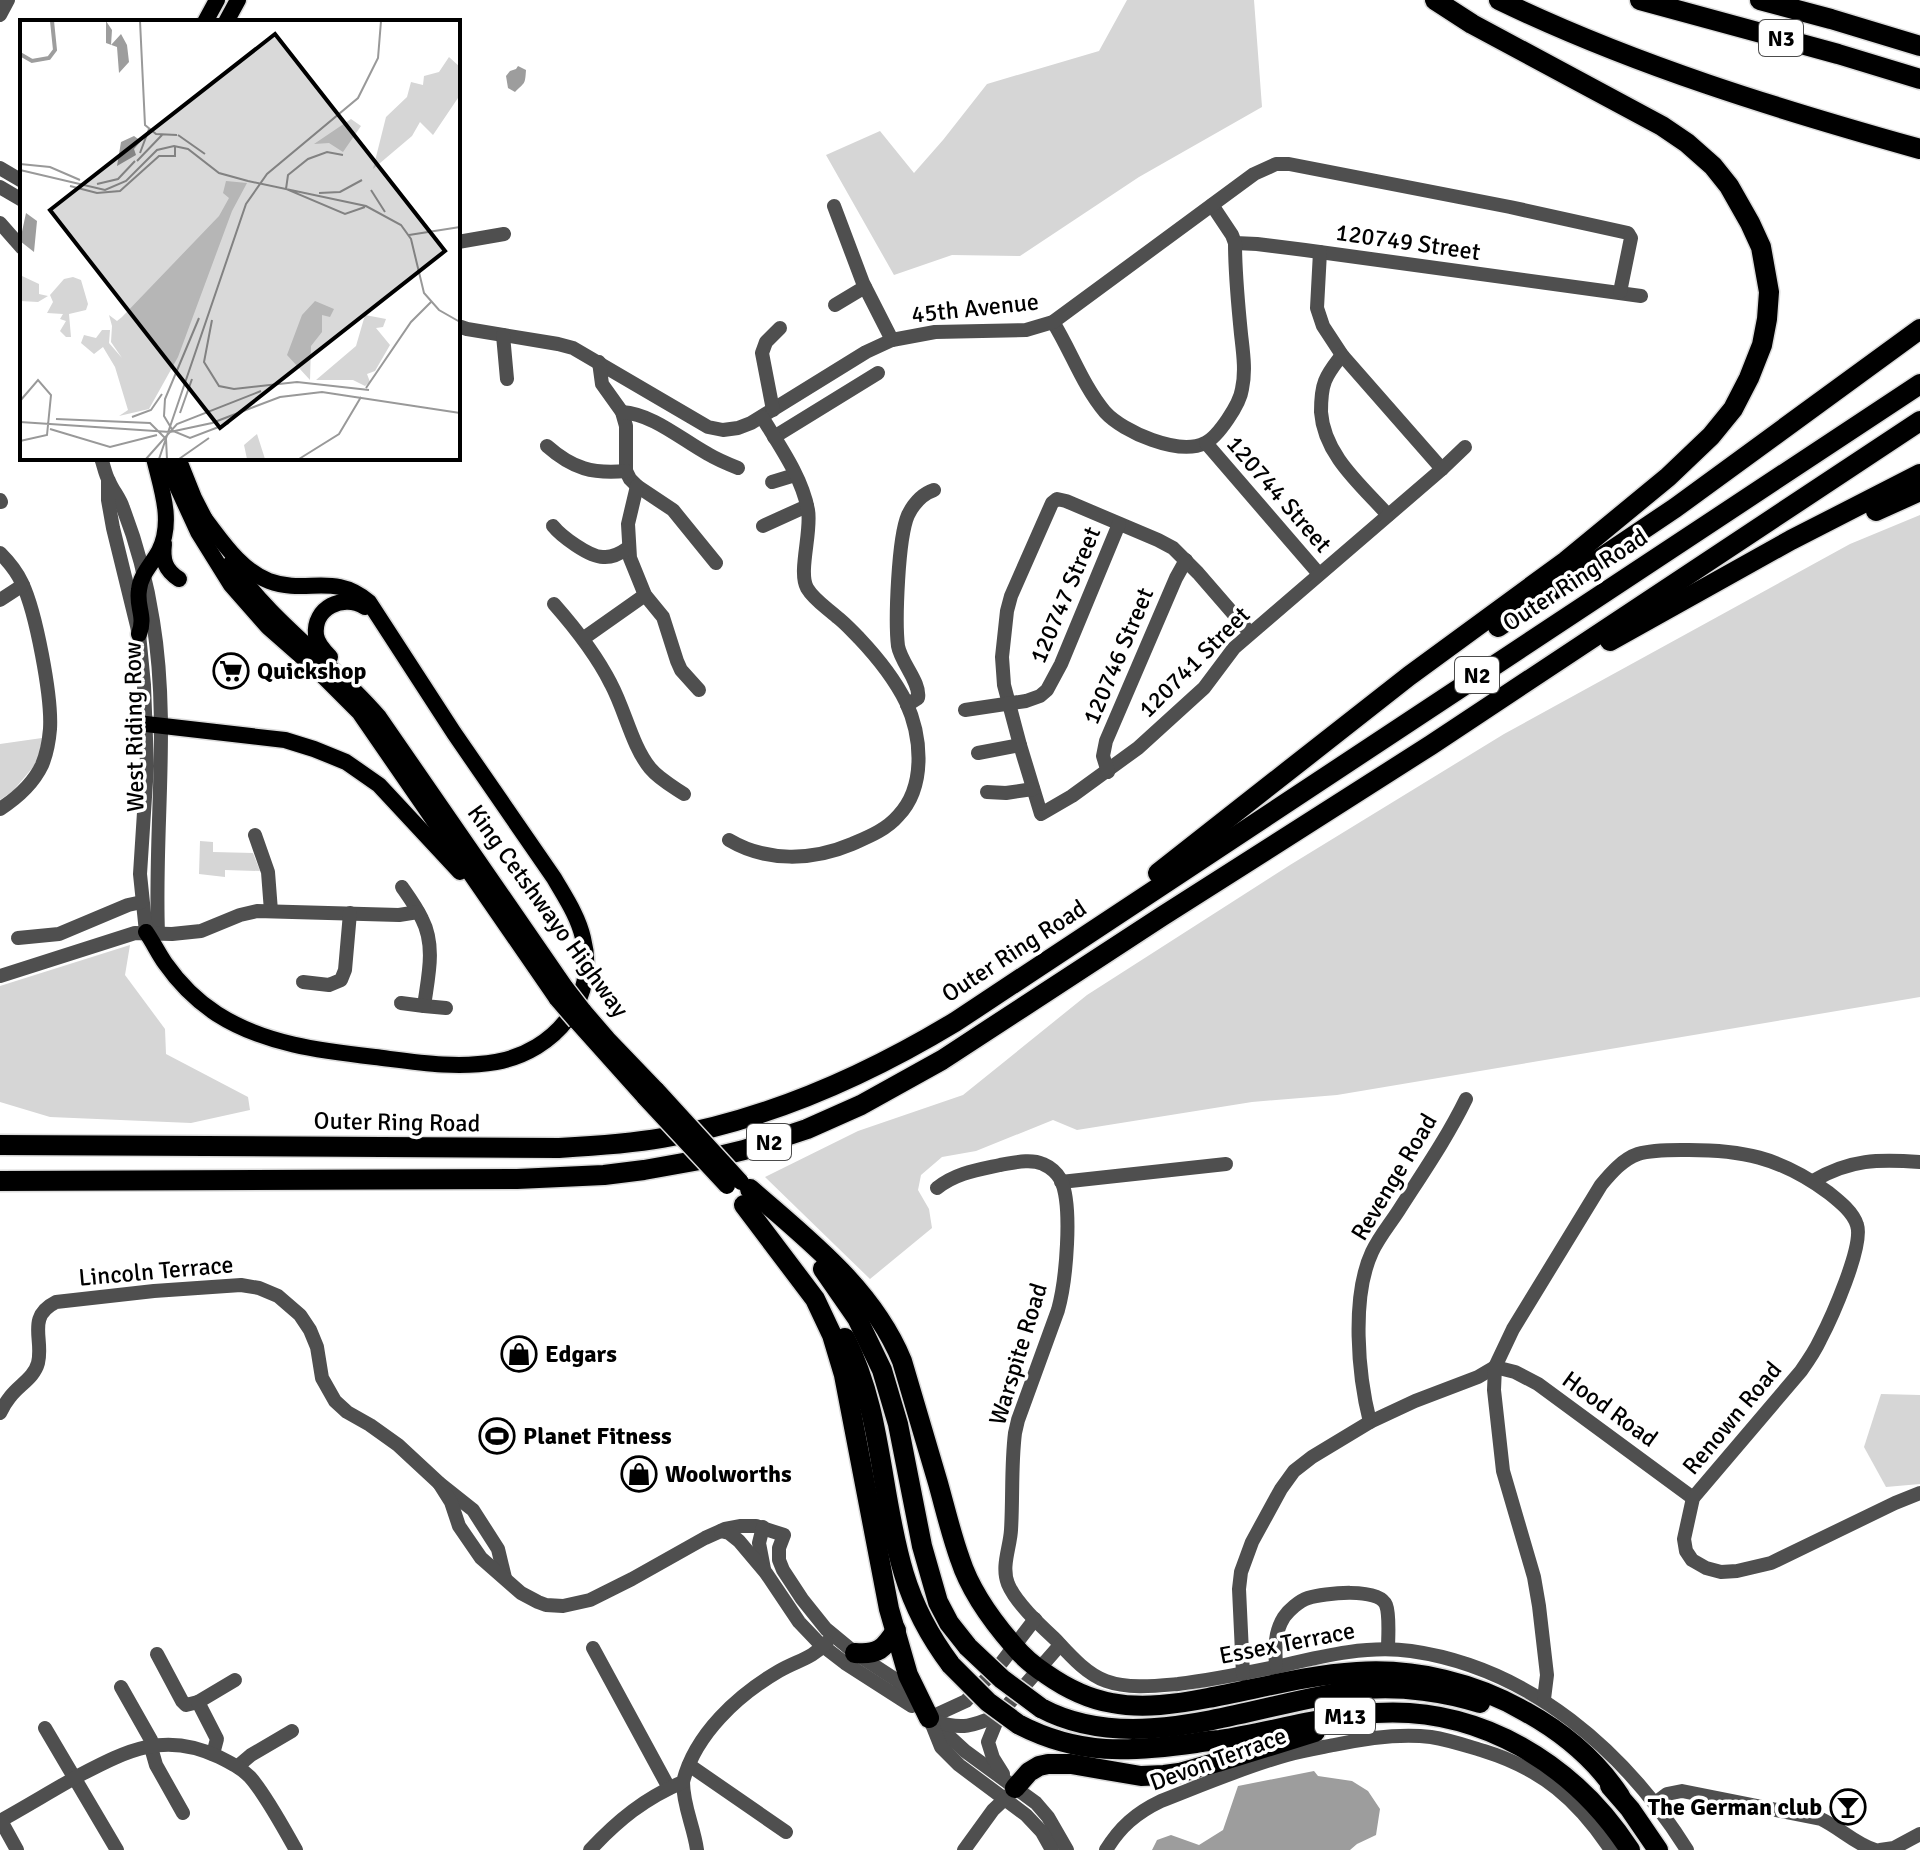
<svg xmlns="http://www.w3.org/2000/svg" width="1920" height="1850" font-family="Signika,sans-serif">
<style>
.green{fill:#d6d6d6}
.water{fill:#9d9d9d}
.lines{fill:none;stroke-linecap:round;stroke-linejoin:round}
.major-casing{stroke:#dbdbdb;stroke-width:19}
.highway-casing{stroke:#dbdbdb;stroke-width:23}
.minor{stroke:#4f4f4f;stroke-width:14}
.major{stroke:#000;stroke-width:16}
.highway{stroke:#000;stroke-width:20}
.major-bridge-casing{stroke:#dbdbdb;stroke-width:19;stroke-linecap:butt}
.highway-bridge-casing{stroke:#dbdbdb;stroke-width:23;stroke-linecap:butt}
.major-bridge{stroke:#000;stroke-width:16}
.highway-bridge{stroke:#000;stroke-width:20}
.labels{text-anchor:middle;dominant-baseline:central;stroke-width:7;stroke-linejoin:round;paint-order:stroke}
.shield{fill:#fff;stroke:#4c4c4c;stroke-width:2}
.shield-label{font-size:22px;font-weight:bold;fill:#000}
.street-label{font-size:24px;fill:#000;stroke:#fff}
.poi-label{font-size:24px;font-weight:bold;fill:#000;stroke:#fff;text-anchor:start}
.inset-river{fill:none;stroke:#9d9d9d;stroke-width:4}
.inset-road{fill:none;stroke:#999;stroke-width:2}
.view{fill:#000;fill-opacity:0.15;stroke:#000;stroke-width:4}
.inset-edge{fill:none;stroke:#000;stroke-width:4}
</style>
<rect width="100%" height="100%" fill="#fff"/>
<g class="green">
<path d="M1127,0H1254L1262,107L1139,177L1020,256L952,255L894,275L826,155L880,131L914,173L943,140L987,84L1099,51Z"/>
<path d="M1920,515V997L1337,1095L1252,1102L1077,1130L1053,1120L976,1151L942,1157L921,1175L918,1190L929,1209L932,1228L870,1279L765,1177L858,1131L963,1095L1087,995L1290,865L1504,734L1850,544Z"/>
<path d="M42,738L39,760L13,791L0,800V744Z"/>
<path d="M200,841L213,842V852L253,853L260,871L225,870V877L199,874Z"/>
<path d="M130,945L125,975L165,1029L166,1054L248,1097L250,1110L191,1123L50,1117L0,1102V986Z"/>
<path d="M1881,1394L1920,1395V1484L1886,1487L1864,1447Z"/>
</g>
<g class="water">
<path d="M518,66L526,70C525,85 525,82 515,92L508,88L506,76L510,71L516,69Z"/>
<path d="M1314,1771L1318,1776L1352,1781L1368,1791L1380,1809L1376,1835L1357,1844L1350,1850H1152L1157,1840L1171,1835L1199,1845L1223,1830L1238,1786Z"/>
</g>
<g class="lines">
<defs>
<g id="major">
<path d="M205,22L217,0"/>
<path d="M226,22L238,0"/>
<path d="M164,458L198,532L231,585L268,627L318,671L359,712L557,999"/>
<path d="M178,458L194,498L209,527"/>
<path d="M164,544C162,560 165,570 179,579"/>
<path d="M231,563C272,623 333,663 379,717L566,988"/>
<path d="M139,634C146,616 136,607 139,590C140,575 152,564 159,551C174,521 161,488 154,458"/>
<path d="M330,657C324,651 317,644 316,635C313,608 343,593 365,607"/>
<path d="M146,724L285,740L314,749L346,762L379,785L460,872"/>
<path d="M146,932C153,942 158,953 165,963C179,983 197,1001 217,1014C264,1044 321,1051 375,1057C415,1062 456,1069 496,1062C555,1051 599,999 583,938C578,916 565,897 554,878L454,733L369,602C334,572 307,595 269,581C240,570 222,541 204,518"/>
<path d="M583,1010L608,1039L657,1090"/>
<path d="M576,1021L645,1098"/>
</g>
<g id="highway">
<path d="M1499,0C1634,65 1777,109 1920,149"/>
<path d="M1640,0L1838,54L1920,79"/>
<path d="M1760,0L1831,19L1920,46"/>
<path d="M1876,511L1920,491"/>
<path d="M1498,627L1675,508L1920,329"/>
<path d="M1610,641L1791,540L1920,474"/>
<path d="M1158,873L1409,676L1566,561L1668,477L1711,436L1733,409L1749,378L1762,345L1767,319L1769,292L1761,247L1750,223L1729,186L1713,166L1687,143L1662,126L1472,24L1435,0"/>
<path d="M0,1145L559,1148C594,1146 628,1144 662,1138C767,1120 864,1077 955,1022L1920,384"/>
<path d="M0,1181L517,1179L604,1175L644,1170L711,1158L744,1150L807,1129L861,1105L942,1060L1161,917L1431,745L1920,421"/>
<path d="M750,1189C807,1239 872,1288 902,1361C914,1402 926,1442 938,1483C945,1508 951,1534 960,1559C970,1590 993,1622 1014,1646C1023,1657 1034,1666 1046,1674C1066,1688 1088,1699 1112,1703C1143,1709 1177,1704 1208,1698C1257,1689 1307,1675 1357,1672C1415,1668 1476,1683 1526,1712C1564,1733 1596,1760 1620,1796"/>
<path d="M744,1205L815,1299L832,1335L844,1375L889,1609L908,1675L929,1718"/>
<path d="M823,1269L857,1318L882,1370L898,1424L922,1546L938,1602L949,1623L968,1647"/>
<path d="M845,1338C883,1413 880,1495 904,1574C914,1607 930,1637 951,1665"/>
<path d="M855,1653C878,1655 884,1649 896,1630"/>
<path d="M1041,1708C1138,1760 1262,1700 1365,1689C1403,1686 1445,1692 1480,1703"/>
<path d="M1018,1724C1079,1756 1131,1752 1196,1743C1204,1741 1212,1741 1220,1740C1272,1732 1322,1716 1375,1713C1480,1706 1574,1764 1630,1850"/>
<path d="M1610,1786L1630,1809L1658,1850"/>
<path d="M1015,1788L1029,1772L1039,1766L1048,1764H1071L1141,1776L1164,1775L1179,1773L1218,1762L1315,1732"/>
</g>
</defs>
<use href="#major" class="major-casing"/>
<use href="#highway" class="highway-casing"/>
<g class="minor">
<path d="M0,15L8,0"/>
<path d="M0,168L22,181"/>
<path d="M0,187L22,200"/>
<path d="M1212,205L1232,235L1235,243L1257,244L1305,250L1641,296"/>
<path d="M834,206L863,283L892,340"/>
<path d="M0,223L22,248"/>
<path d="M458,242L504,234"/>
<path d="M1320,252L1317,308L1323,326L1342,355L1442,469"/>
<path d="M835,305L865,287"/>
<path d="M1053,322C1071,351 1083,386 1105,412C1123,432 1179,456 1205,443C1218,437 1240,404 1242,389C1246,371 1243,352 1241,334C1238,304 1235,274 1235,243"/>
<path d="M458,326L467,329L558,344L573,348L708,427L723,430L738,428L751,423L866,352L892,340L935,332L1026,330L1053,322L1254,174L1276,164H1289L1510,207L1628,233L1631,238L1620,292"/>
<path d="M503,335L507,379"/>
<path d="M1342,355C1336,363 1329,371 1325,381C1321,391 1321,402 1321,412C1324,455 1361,485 1388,515"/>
<path d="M599,362L602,384L622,412L626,426V471L630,479L637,486L673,510L716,563"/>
<path d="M773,410L762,353L766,342L780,328"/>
<path d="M622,412C653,414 682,440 708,454C718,460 728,464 738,468"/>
<path d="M774,437L878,373"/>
<path d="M1206,443L1319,574"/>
<path d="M547,446C573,469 593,474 626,471"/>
<path d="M101,458C104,466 105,474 109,481C113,491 120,498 123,508C137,544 147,583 153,621C170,724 154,829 158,933"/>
<path d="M108,481V500L113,528L139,634L144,685L147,766L140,874L146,932"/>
<path d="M772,482L795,475"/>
<path d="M637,486L628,524L630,558L645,595L663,617L677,661L681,670L699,690"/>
<path d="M0,500L1,502"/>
<path d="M553,526C561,536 589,557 603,557C613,558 621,553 628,548"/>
<path d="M763,526L807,506"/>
<path d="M0,553C9,562 17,572 22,583C36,612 52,697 50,729C49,741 47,753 42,765C33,784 17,798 0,809"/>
<path d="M0,600L23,585"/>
<path d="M554,604C576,629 596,654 611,684C625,710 632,746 650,768C659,779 672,786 684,794"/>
<path d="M1250,633L1198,573L1173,548L1158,540L1066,501L1057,499L1052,503L1011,596L1007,611L1002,657L1004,685L1020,745L1041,814L1072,796L1138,748L1204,688L1234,648L1442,469L1465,447"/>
<path d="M584,638L645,595"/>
<path d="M907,705L918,698C921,683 901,663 898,646C895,621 898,538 908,515C914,503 922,494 934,490"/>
<path d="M965,710L1026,701L1040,696L1047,690L1061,664L1119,524"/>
<path d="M978,753L1020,745"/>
<path d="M1108,772L1103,756L1106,741L1176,578L1186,560"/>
<path d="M987,792L1006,793L1033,789"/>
<path d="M255,835L268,872L271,911"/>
<path d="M729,840C766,862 812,861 852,844C868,837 886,830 898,816C926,787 922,737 906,702C894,678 877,657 859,638C852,631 845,623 837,617C827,608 814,600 807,588C798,572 812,531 808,510C802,477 779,445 762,417"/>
<path d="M402,887C409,897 417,908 422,919C436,946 428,977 424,1006L446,1008"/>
<path d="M18,938L59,934L128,905L142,902"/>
<path d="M0,976L135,933L172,934L201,931L240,915L257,911L399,915L418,912"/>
<path d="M303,982L329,985L341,980L345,970L350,913"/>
<path d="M401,1003L424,1006"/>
<path d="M1813,1181C1850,1159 1879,1159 1920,1162"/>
<path d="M1061,1182L1226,1164"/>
<path d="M937,1188C956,1173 977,1170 1000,1165C1013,1163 1030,1158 1043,1164C1050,1167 1057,1173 1061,1180C1073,1207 1066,1281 1058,1310L1018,1420L1015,1433C1011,1465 1013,1498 1011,1530C1010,1548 1001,1566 1008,1584C1016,1603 1040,1625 1055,1639C1069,1654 1086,1674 1106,1681C1128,1689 1155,1686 1178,1684C1212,1680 1246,1673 1280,1666C1323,1656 1367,1645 1411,1651C1530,1668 1625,1751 1687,1850"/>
<path d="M0,1413C3,1407 6,1402 10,1397C19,1385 34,1378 38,1363C44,1339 26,1317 56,1302L154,1291L241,1285L259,1288L278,1296L300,1315L310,1330L317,1347L322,1378L335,1401L347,1412L370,1425L398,1445L439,1483L473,1510L498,1549L505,1578"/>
<path d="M1370,1422C1358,1375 1351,1297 1372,1252C1379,1237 1390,1224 1399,1210C1422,1174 1447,1138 1466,1099"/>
<path d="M439,1483L451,1502L459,1526L481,1558L521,1593L538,1602L546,1605L563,1606L590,1600L632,1579L705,1538L725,1529L741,1526H756L784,1535L779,1548V1560L783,1570L802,1599L826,1629L855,1653L898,1681L929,1718L965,1751L1036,1803L1048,1817L1067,1850"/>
<path d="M763,1527L759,1543L764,1569"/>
<path d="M721,1531L729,1533L739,1541L766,1573L799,1622L819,1643L845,1663L912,1706"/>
<path d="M593,1648L669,1788"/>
<path d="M157,1654L182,1701L186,1705L198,1702"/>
<path d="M1276,1666C1275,1649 1274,1633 1284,1617C1289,1610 1299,1601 1308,1598C1324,1593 1379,1587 1386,1605C1390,1615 1388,1638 1388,1649"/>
<path d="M1243,1674L1239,1589L1241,1572L1252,1542L1281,1489L1294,1471L1312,1457L1370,1422L1415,1401L1478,1377L1495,1367L1515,1372L1538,1384L1693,1498"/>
<path d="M121,1687L151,1740L152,1751L156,1765L183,1813"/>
<path d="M1544,1699L1547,1675L1539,1606L1534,1577L1503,1471L1494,1390L1495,1367L1513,1329L1601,1185C1611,1173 1623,1159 1638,1154C1651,1150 1667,1150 1681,1150C1741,1149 1780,1157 1829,1193C1839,1201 1853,1212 1857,1225C1864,1246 1831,1319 1820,1340C1815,1351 1808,1361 1801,1371L1693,1498L1684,1539L1686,1551L1692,1560L1706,1568L1721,1572L1737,1571L1771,1563L1895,1503L1920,1493"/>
<path d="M929,1718L966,1701L1002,1662L1035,1619"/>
<path d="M936,1721C962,1731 975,1725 999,1715"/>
<path d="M931,1722L941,1747L959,1765L1026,1815L1042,1832L1052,1850"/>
<path d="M45,1728L117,1850"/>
<path d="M213,1754L217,1739L198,1702L235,1680"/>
<path d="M689,1765L786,1832"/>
<path d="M238,1766L251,1755L292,1731"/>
<path d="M1003,1774L993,1758L988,1742L999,1715L1060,1645"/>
<path d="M683,1782C683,1806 694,1827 697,1850"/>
<path d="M1655,1803L1667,1794L1682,1791L1821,1819C1840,1828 1855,1844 1875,1850"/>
<path d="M0,1821C27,1806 53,1790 80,1775C128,1750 165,1731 219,1757C231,1763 241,1768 250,1777C266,1795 284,1829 296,1850"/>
<path d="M1,1821L17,1850"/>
<path d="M590,1850C618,1820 645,1798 683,1782C695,1734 738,1695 779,1671C798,1660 812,1659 827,1642"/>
<path d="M964,1850L993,1810L1010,1794"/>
<path d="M1106,1850C1120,1827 1136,1813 1161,1801C1202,1785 1244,1767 1287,1755C1302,1751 1319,1748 1334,1745C1366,1738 1399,1733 1431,1737C1450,1740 1467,1746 1484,1751C1542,1769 1578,1800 1611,1850"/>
<path d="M1880,1850L1894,1848L1920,1834"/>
</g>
<use href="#major" class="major"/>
<use href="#highway" class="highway"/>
<defs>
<g id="major-bridge">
<path d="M566,988L583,1010"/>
<path d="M557,999L576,1021"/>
<path d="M657,1090L741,1182"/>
<path d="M645,1098L727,1186"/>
</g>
<g id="highway-bridge">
<path d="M968,1647L1002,1679L1041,1708"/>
<path d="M951,1665L988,1702L1018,1724"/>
</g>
</defs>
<use href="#major-bridge" class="major-bridge-casing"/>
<use href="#highway-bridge" class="highway-bridge-casing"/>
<use href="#major-bridge" class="major-bridge"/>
<use href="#highway-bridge" class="highway-bridge"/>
</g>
<defs>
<symbol id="supermarket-ring" viewBox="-11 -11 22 22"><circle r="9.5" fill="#fff" stroke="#000" stroke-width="1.5"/><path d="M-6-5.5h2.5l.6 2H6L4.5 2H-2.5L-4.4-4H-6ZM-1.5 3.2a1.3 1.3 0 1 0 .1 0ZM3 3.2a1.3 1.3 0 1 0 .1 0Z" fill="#000"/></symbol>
<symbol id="shop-ring" viewBox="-11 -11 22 22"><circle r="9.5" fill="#fff" stroke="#000" stroke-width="1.5"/><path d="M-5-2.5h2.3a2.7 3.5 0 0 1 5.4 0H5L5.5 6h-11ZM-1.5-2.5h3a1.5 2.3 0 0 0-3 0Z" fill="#000"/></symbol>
<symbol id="stadium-ring" viewBox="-11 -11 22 22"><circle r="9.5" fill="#fff" stroke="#000" stroke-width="1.5"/><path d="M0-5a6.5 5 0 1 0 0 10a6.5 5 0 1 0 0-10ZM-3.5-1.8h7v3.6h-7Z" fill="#000"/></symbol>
<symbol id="bar-ring" viewBox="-11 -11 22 22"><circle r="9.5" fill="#fff" stroke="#000" stroke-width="1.5"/><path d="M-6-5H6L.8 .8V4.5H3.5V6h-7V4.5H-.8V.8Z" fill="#000"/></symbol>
</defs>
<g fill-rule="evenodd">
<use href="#supermarket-ring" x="211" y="651" width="40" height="40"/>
<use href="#shop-ring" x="499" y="1334" width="40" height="40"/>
<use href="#stadium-ring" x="477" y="1416" width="40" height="40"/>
<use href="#shop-ring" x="619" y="1454" width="40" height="40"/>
<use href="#bar-ring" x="1828" y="1787" width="40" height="40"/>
</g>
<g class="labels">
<g class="shield">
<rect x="1759" y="20" width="44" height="36" rx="6"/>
<rect x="1455" y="657" width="44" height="36" rx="6"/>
<rect x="747" y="1124" width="44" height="36" rx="6"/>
<rect x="1315" y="1698" width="60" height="36" rx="6"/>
</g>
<g class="shield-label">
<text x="1781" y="38">N3</text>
<text x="1477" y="675">N2</text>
<text x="769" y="1142">N2</text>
<text x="1345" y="1716">M13</text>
</g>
<g class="street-label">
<text transform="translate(1408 242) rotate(8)">120749 Street</text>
<text transform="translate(975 308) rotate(-6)">45th Avenue</text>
<text transform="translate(1279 494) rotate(49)">120744 Street</text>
<text transform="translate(1575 580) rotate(-33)">Outer Ring Road</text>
<text transform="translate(1065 595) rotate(-67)">120747 Street</text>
<text transform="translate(1118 656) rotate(-67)">120746 Street</text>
<text transform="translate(1194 662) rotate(-45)">120741 Street</text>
<text transform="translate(134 727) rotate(-91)">West Riding Row</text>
<text transform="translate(548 911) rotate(54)">King Cetshwayo Highway</text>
<text transform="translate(1014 951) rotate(-33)">Outer Ring Road</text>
<text transform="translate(397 1122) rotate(1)">Outer Ring Road</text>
<text transform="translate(1394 1177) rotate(-59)">Revenge Road</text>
<text transform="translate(156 1271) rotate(-5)">Lincoln Terrace</text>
<text transform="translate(1018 1354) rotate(-73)">Warspite Road</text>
<text transform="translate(1610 1409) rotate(36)">Hood Road</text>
<text transform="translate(1732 1418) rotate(-50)">Renown Road</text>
<text transform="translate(1287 1643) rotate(-11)">Essex Terrace</text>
<text transform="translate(1218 1759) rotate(-20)">Devon Terrace</text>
</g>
<g class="poi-label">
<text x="257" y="671">Quickshop</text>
<text x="545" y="1354">Edgars</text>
<text x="523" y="1436">Planet Fitness</text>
<text x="665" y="1474">Woolworths</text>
<text x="1822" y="1807" text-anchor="end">The German club</text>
</g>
</g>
<g transform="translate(20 20)">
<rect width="440" height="440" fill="#fff"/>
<path d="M429,37L440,47V75L413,115L400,102L392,116L353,149L366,97L387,77L391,62L403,65L404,56L419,52ZM331,99L341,106L323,132L309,123L294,124ZM206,161L227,163L212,191L158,337L129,389L99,396L108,390L95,347L83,327L74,334L61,323L64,315L76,318L82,310H90L89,323L102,338L91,322L92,306L89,295L97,301L102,297L199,196L209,178L203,173ZM2,256L19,264V274L28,276L18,282L0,281ZM53,257L61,260L68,284L66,290L49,294L51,317H46L40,311L46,301L40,299L43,294L27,293L33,282L30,275L44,259ZM295,281L314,289L310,297L302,295V312L291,326L290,360L267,335L282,295ZM345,295L366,299L363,307L356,308L370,325L355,351L347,354L350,362L345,366L333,360H296L336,326ZM237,414L245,439H227L224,425Z" fill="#d6d6d6"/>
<path d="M86,1L92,10L91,25L101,14L107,25L109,42L99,53L97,27L86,23ZM114,116L121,121L114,129L116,135L97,146L101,122ZM6,193L17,201L14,232L0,221Z" fill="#9d9d9d"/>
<path class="inset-river" d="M0,34L12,41L29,38L35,30L32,1"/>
<path class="inset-road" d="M120,1L125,105L136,114L157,115M158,115L185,134M120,133L129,109M323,135L307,132L288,139L268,155L266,169L325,194L345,187M117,141L142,115M0,144L30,147L60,160M0,150L85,170L106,161L137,130L154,126L168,129L199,153L228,161M228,161L346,186L381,205L391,219L404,273L419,290L440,302M77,164L98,159L115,141M50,166L77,173L100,171L139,136H155V126M351,170L365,192M299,173L320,172L342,160M389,215L440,207M179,298L145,379L144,396L153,411L170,418L209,403M192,300L184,342L199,366L214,369L277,362L349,370M346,368L391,302L412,281M0,381L18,360L31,375L27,415L0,421M160,393L172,359M112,397L131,390L142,374M36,399L130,403L146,419L147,439M0,402L150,412L192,403L260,377L302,372L440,393M30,409L90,427L137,415M126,439L157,404L241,371M139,439L226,184L247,154L338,78L358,38L361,1M159,439L189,418M279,439L319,414L341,377"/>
<path class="view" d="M255,14L425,231L200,408L30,190Z"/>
<rect width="440" height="440" class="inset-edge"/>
</g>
</svg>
